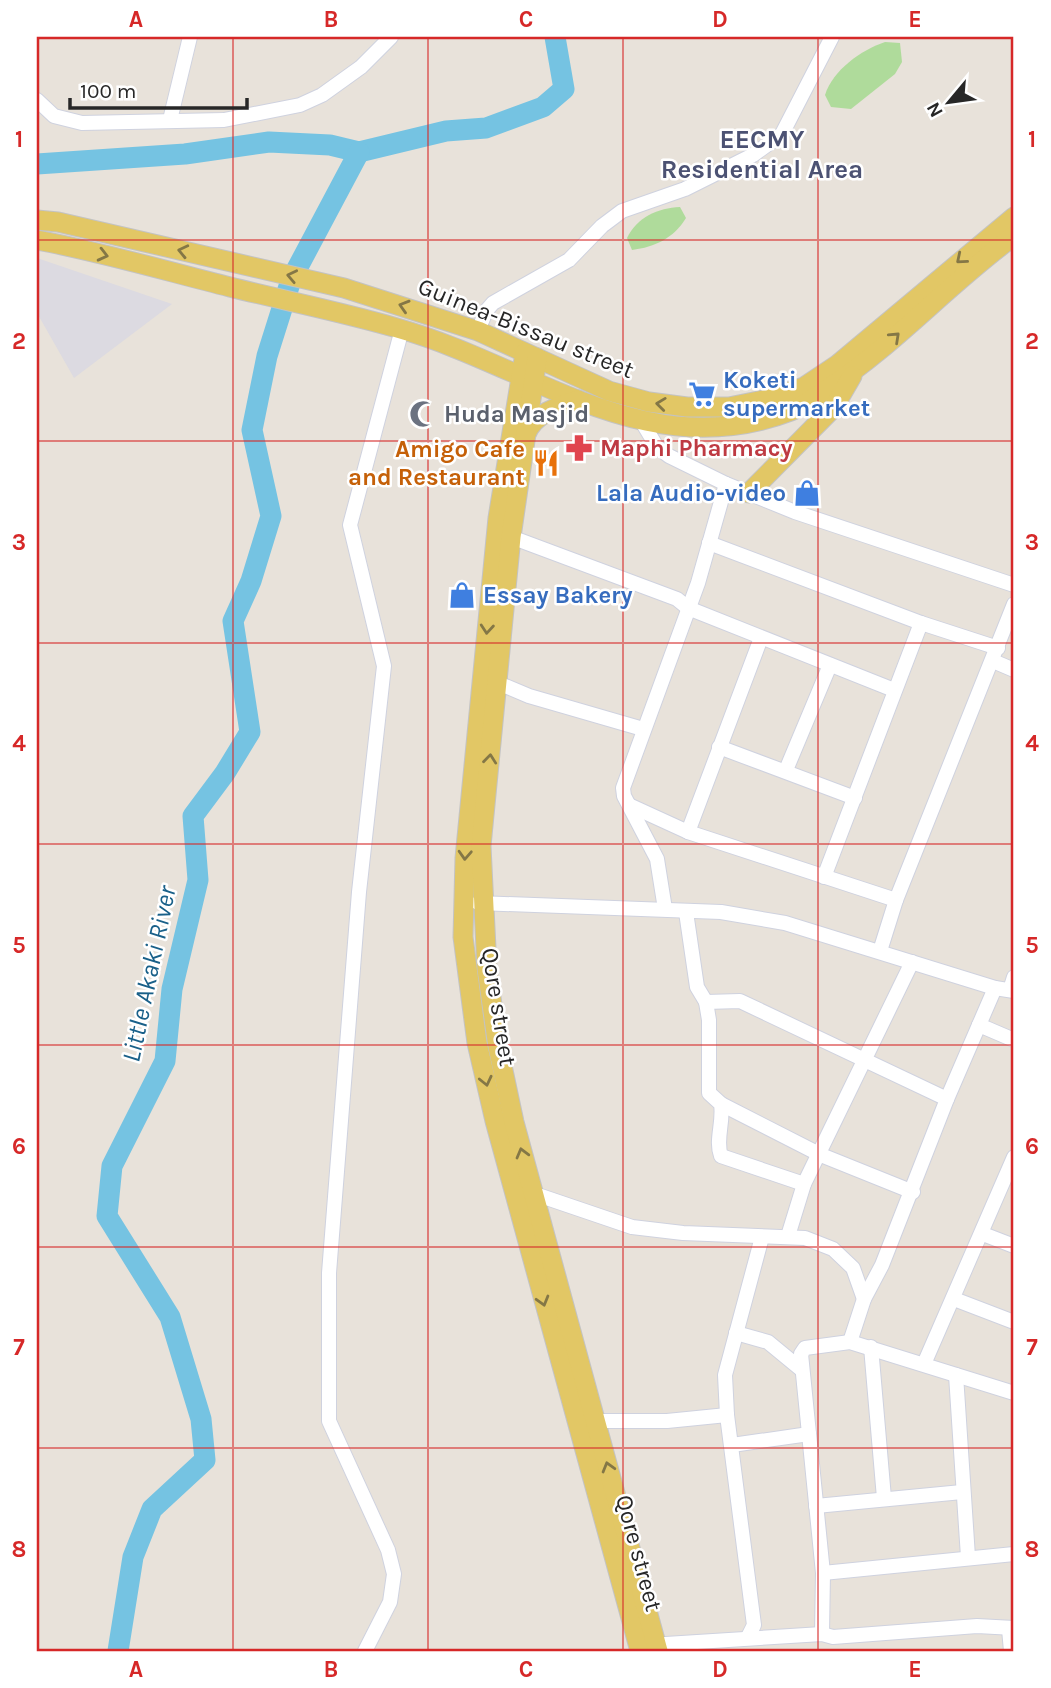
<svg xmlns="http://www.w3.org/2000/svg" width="1051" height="1688" font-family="Karla,sans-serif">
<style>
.industrial{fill:#dcdae1}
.green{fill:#afdb9b}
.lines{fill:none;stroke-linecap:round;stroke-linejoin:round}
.river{stroke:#75c3e2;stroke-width:21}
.minor-casing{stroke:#cfd2df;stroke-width:16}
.major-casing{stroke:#c3c3c3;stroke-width:21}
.minor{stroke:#fff;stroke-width:14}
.major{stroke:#e2c765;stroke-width:19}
.oneway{stroke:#847746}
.grid{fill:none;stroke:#d62828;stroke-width:2;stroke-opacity:0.55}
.labels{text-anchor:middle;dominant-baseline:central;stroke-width:5;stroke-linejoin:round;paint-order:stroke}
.street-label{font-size:24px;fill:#272727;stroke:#fff}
.shop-label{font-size:24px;font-weight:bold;fill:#366cbe;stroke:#fff;text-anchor:start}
.worship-label{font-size:24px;font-weight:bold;fill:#5b616d;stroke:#fff;text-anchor:start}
.health-label{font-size:24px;font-weight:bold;fill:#be3a42;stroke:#fff;text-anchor:start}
.food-label{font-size:24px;font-weight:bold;fill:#c56008;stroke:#fff;text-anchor:end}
.neighbourhood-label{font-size:26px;font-weight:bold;fill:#4c5273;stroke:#fff}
.water-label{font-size:26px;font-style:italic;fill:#196089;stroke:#fff}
.neatline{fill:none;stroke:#d62828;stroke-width:2.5}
.grid-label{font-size:23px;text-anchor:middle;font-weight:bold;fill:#d62828}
</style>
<rect width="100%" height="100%" fill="#e8e2da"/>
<path class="industrial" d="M37,258L172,304L74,378L37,313Z"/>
<g class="green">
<path d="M885,42L900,43L902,62L895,74L851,109L831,107L825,95C833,70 861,50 885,42Z"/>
<path d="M680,207L686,218C674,238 655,247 632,250L627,238C637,217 658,208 680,207Z"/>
</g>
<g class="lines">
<g class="river">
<path d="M37,164L185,154L269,142L330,145L359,152L446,131L486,128L543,107L564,89L555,37"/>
<path d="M118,1651L133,1557L152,1509L205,1460L201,1419L170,1317L107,1216L112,1166L165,1061L172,989L198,880L193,816L225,773L250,732L233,621L251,581L271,516L252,430L267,356L291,280L359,152"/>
</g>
<defs>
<g id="minor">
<path d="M37,100L54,116L82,123L224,120L300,105L322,95L361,67L391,37"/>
<path d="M170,120L190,37"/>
<path d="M478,331L486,311L493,303L569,260L602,226L622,211L685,189L753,155L782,134L832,37"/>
<path d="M642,422L657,447L669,456L726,484L795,512L1014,585"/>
<path d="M511,537L677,599L688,608L894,690"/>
<path d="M709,543L921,623L998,648"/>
<path d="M993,661L1014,670"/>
<path d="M498,683L529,696L643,729"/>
<path d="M719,747L855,798"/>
<path d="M786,770L830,665"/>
<path d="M629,805L688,832L896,900"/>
<path d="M688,832L761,638"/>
<path d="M824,877L921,623"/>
<path d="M478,903L721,912L785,923L995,988L1014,991"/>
<path d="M665,909L657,859L624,796L623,788L698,583L726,484"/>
<path d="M686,912L697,987L706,1002L709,1020V1093L721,1104C724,1122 715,1140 721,1156L804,1184"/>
<path d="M880,951L896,900L1014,604"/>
<path d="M1010,990L1014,977"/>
<path d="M706,1002L740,1001L947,1099"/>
<path d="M979,1025L1014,1040"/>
<path d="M721,1104L821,1155L913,1192"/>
<path d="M529,1192L632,1227L683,1233L805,1238L833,1249L853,1268L864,1299"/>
<path d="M983,1234L1014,1246"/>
<path d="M788,1236L804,1184L912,962"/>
<path d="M954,1299L1014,1322"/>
<path d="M736,1333L768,1342L802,1370"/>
<path d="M850,1342L864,1299L882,1265L947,1099L995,988"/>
<path d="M871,1347L884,1498"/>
<path d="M924,1364L1014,1157"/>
<path d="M956,1375L968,1557"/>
<path d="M595,1421H667L727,1415"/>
<path d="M732,1445L809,1434"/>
<path d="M816,1506L962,1492"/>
<path d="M823,1573L1014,1554"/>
<path d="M1009,1629L1011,1651"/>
<path d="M822,1634L823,1573L801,1354L805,1348L850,1342L1014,1393"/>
<path d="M748,1637L754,1625L727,1415L725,1375L762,1237"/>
<path d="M650,1645L822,1634L833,1637L977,1626L1014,1628"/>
<path d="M365,1651L390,1602L394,1574L388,1550L329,1421V1273L359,892L384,666L350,525L402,329"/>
</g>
<g id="major">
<path d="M37,220L58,222L344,288L478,331L609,391L649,402L687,407H729L769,399L804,387L837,365L1014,217"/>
<path d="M37,240C102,252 166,271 230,287C286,301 342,312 397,328C530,365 646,467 791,411C804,406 816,396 827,389C895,345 949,283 1014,236"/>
<path d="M525,353L498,518L465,858L463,937L477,1043L495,1121L640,1651"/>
<path d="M537,358L511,537L481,846L487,969L498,1047L514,1122L658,1651"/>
<path d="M526,434C534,414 558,406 578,400"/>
<path d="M749,493L834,407L852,376"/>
</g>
</defs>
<use href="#minor" class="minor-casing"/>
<use href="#major" class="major-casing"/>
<use href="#minor" class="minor"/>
<use href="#major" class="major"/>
</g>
<defs><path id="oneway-chevron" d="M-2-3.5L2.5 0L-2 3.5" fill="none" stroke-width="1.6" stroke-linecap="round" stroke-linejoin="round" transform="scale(1.75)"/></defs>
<g class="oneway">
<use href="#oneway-chevron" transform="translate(183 251) rotate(-167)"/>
<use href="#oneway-chevron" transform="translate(103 255) rotate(14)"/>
<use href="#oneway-chevron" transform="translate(961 259) rotate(140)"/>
<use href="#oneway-chevron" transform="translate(292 276) rotate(-168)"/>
<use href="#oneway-chevron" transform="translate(404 306) rotate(-163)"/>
<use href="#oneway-chevron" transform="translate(895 337) rotate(-43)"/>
<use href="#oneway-chevron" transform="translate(661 404) rotate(-173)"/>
<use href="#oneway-chevron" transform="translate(487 629) rotate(95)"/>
<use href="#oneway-chevron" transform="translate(490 759) rotate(-84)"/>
<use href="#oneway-chevron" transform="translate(465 855) rotate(93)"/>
<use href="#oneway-chevron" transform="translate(486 1081) rotate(77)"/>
<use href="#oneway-chevron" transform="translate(522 1153) rotate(-105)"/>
<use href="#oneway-chevron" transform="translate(543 1301) rotate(74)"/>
<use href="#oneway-chevron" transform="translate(608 1467) rotate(-106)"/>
</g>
<path class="grid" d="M233,37V1651M428,37V1651M623,37V1651M818,37V1651M37,240H1014M37,441H1014M37,643H1014M37,844H1014M37,1045H1014M37,1247H1014M37,1448H1014"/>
<defs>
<symbol id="supermarket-bare" viewBox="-9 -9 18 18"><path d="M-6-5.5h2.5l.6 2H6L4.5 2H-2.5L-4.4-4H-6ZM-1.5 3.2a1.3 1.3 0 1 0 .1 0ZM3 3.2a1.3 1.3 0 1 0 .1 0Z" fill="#3f7fe0" stroke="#fff" stroke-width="2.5" paint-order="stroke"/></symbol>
<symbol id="mosque-bare" viewBox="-9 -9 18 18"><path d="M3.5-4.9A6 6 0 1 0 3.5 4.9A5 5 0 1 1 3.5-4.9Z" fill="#6b7280" stroke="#fff" stroke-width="2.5" paint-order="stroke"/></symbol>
<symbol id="pharmacy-bare" viewBox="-9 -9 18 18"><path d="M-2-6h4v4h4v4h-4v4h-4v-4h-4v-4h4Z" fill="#e0444e" stroke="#fff" stroke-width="2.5" paint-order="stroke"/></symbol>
<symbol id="restaurant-bare" viewBox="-9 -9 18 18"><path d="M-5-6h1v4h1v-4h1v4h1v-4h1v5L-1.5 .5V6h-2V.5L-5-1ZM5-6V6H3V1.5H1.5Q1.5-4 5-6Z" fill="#e8710a" stroke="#fff" stroke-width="2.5" paint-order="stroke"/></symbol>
<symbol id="shop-bare" viewBox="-9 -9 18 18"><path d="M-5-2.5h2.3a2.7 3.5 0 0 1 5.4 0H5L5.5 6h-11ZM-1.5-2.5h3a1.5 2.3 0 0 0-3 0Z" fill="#3f7fe0" stroke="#fff" stroke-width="2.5" paint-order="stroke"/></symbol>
</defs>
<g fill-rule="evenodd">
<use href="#supermarket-bare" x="683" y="375" width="38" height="38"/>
<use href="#mosque-bare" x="404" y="395" width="38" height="38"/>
<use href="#pharmacy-bare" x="560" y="429" width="38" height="38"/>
<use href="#restaurant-bare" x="527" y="444" width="38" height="38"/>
<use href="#shop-bare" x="788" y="474" width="38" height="38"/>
<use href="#shop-bare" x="443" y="576" width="38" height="38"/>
</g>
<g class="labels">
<g class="street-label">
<text transform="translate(526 328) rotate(22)">Guinea-Bissau street</text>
<text transform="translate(499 1007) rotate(81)">Qore street</text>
<text transform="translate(639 1553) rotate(75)">Qore street</text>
</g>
<g class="shop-label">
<text x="723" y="380">Koketi<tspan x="723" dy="28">supermarket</tspan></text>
<text x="786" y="493" text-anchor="end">Lala Audio-video</text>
<text x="483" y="595">Essay Bakery</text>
</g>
<g class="worship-label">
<text x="444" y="414">Huda Masjid</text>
</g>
<g class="health-label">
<text x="600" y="448">Maphi Pharmacy</text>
</g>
<g class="food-label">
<text x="525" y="449">Amigo Cafe<tspan x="525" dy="28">and Restaurant</tspan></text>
</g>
<g class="neighbourhood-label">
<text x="762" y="139">EECMY<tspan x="762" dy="30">Residential Area</tspan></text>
</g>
<g class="water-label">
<text transform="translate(149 974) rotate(-78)">Little Akaki River</text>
</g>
</g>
<rect width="1051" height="1688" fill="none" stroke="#ffffff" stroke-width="77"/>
<g transform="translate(949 102) rotate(241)" stroke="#ffffff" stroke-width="5" paint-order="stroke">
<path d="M0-5L12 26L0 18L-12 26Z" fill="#272727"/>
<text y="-10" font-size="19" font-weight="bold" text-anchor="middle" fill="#272727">N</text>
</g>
<path d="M70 98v10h177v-10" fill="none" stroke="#272727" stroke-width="3.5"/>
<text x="80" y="98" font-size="21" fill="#272727" stroke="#ffffff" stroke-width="5" paint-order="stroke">100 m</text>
<rect x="38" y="38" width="974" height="1612" class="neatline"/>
<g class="grid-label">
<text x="136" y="27">A</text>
<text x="331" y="27">B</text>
<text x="526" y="27">C</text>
<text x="720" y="27">D</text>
<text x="915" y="27">E</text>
<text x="19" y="147">1</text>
<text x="1032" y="147">1</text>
<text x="19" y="349">2</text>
<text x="1032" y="349">2</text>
<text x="19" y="550">3</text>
<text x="1032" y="550">3</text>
<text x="19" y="751">4</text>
<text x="1032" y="751">4</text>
<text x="19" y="953">5</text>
<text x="1032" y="953">5</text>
<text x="19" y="1154">6</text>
<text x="1032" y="1154">6</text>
<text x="19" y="1355">7</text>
<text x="1032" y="1355">7</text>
<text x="19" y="1557">8</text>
<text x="1032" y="1557">8</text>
<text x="136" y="1677">A</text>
<text x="331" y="1677">B</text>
<text x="526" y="1677">C</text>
<text x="720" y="1677">D</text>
<text x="915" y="1677">E</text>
</g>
</svg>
